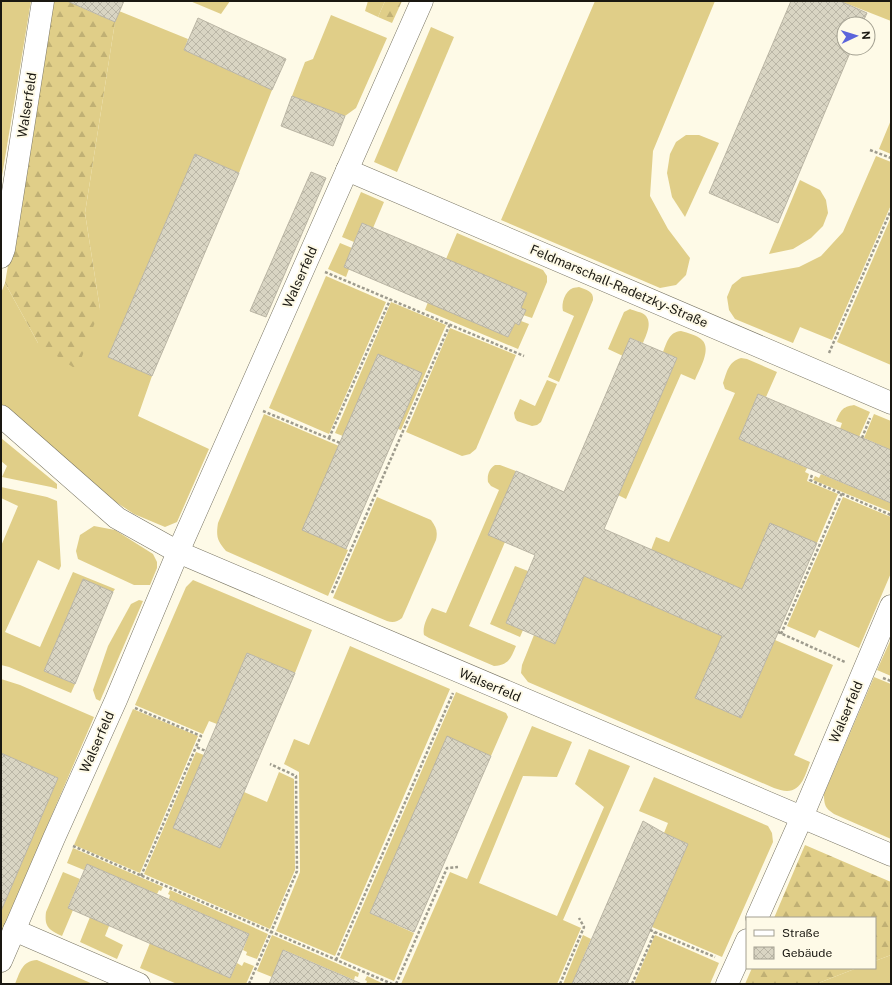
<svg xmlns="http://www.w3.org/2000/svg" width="892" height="985" font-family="'Public Sans',sans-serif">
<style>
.grass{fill:#e0ce88}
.forest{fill:url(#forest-firs)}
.building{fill:url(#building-cross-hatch);stroke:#bab5a4}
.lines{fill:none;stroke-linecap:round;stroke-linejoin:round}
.minor-casing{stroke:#797564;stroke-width:23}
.path{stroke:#9e9b8d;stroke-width:2.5;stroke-dasharray:3 2;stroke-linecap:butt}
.minor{stroke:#fff;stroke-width:22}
.labels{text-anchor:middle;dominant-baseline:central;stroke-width:4;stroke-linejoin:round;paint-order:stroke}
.street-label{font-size:13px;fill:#1a1811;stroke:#fefae7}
</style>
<defs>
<pattern id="forest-firs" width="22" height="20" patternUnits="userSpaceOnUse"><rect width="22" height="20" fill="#e0ce88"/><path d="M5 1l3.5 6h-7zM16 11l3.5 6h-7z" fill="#c0b074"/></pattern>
<pattern id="building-cross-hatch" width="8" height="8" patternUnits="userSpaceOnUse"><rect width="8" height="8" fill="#d9d5c3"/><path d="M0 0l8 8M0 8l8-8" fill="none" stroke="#bab6a6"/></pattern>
</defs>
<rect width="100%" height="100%" fill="#fefae7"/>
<g class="grass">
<path d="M1,1H31L1,182Z"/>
<path d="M190,1H230L221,14Z"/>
<path d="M368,1H385L378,17L365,11Z"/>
<path d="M595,1H715L653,151L650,196L668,229L690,258L686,275L676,285L660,288L501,220Z"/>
<path d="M840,1H891V21Z"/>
<path d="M119,11L188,39L184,50L272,90L239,173L195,154L108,357L152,376L138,416L209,449L177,522L165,527L134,514L90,485L1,405V293L5,283L38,343L100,309L85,213L115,22Z"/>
<path d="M331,15L387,38L356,108L345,116L292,96L305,62L313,59Z"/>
<path d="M431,27L454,37L397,172L374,162Z"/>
<path d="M891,120V154L879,149Z"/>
<path d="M686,135H699L719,143L685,217L672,197L667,173L670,154L676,142Z"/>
<path d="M876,156L891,162V196L890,198L891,199V205L832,340L800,327L793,343L735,319L729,310L727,297L732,285L742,277L799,267L821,256L843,232Z"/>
<path d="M800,180L820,190L826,200L828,213L823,226L811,238L793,249L769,254Z"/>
<path d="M361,192L384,202L373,228L362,223L354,242L342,237Z"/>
<path d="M891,217V365L837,342Z"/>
<path d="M457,233L543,270L547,276V282L532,318L523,315L525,310L521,308L446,259Z"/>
<path d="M340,243L352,248L344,267L349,269L346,277L328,269Z"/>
<path d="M326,276L386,302L329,434L269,408Z"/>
<path d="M579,287C586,290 594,291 593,300L559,382L548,377L574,316L563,311C561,303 565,291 573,288C574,288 578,287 579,287Z"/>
<path d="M391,302L446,325L401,430L398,429L422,373L378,354L343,436L335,433Z"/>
<path d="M428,302L508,337L515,323L521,321L529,324L518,349L425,310Z"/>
<path d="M630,309C634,311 642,312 645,315C653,323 646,335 643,343L630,338L623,356L608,349L624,312Z"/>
<path d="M450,328L516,355L476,449L470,454L462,456L406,432Z"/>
<path d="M681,331C688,333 697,335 702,340C712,349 699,370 695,380L681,374L626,499L618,495L677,358L663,352C667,342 669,332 681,331Z"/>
<path d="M741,358L747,359L777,372L766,397L758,394L739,439L807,468L805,472L809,474L807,481L838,494L817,543L742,589L651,550L656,537L669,542L735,393L725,389L723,383C727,372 728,362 741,358Z"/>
<path d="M547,380L557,384L541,422L537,425L532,426L517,421L515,418L514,413L520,399L535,406Z"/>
<path d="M854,405L870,412L859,437L840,429L842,423L836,421C841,410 842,407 854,405Z"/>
<path d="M264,414L339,446L303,530L348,550L328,596L226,551C217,541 216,536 218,523Z"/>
<path d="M874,414L891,421V450L864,438Z"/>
<path d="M1,438L57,484V489L51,487L2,477L7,466L1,461Z"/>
<path d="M495,465H500L516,471L489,535L505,542L469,626L516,646C511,658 509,665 494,666L429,638L424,635C422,626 428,616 432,608L446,613L499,490L491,486L488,482C487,475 489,469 495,465Z"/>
<path d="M821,474L891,503V512L813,480L815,476L819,478Z"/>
<path d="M1,487L47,497L57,501L61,566L59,570L38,560L5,632L40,647L73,572L115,589L113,592L83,579L44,671L75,684L71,693L9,667L1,665V546L18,506L1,498Z"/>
<path d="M377,497L431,520C436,527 438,531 436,540L402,618C397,622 393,623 387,621L333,598Z"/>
<path d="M843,497L891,517V573L859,648L819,630L815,638L787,626Z"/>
<path d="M94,526L115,530L153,554L157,562V568L150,585H134L78,559L76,551L80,535Z"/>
<path d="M515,566L528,571L506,623L523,630L520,637L490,624Z"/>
<path d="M584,576L722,636L695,698L741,718L775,640L833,665L794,755L810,762C806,773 802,791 787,791C783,791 778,789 774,788L528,682L521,673L522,665L534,635L555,644Z"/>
<path d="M193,580L312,630L295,673L247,653L217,724L209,721L203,734L135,705L186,587Z"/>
<path d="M139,600L143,601L100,701L96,699L93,690L108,646L131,604Z"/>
<path d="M891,639V676L877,670Z"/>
<path d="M350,646L450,689L335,956L276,931L300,872L299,772L284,764L294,739L309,745Z"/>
<path d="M874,677L891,684V839L834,814C825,808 824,805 824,794Z"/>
<path d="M1,679L20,685L94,717L1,933V911L58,778L1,753Z"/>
<path d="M456,692L506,713L508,717L491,756L447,737L370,913L414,933L394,981L340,958Z"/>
<path d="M133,709L198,736L140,873L74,845Z"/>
<path d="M532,726L572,742L557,777L523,776L479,883L557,916L604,807L575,784L589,749L630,766L563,920L581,928L557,984H401L450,872L467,879Z"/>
<path d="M196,752L204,755L173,828L220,848L244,792L267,802L279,772L294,779L295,870L270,929L144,874Z"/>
<path d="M654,777L768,826L772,833L773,842L722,957L652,927L688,844L664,833L668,823L639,811Z"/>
<path d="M73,848L163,887L161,891L159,890L157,894L87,864L84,870L67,863Z"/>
<path d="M63,872L80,879L68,907L73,910L62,936C50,930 44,928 46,912Z"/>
<path d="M170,890L268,934L257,959L246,955L247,952L243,950L249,934L169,899L170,895L168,894Z"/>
<path d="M90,917L109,926L105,936L123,945L117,959L80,942Z"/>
<path d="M272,935L359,973L358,977L355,976L354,980L284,950L272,977L257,971Z"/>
<path d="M583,935L591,939L572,984H563Z"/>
<path d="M655,935L719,963L710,984H634Z"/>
<path d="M150,943L230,978L237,963L242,966L244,962L254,966L246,984H177L140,968Z"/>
<path d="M891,955V984H816L857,968H875V961Z"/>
<path d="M37,960L93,984H15C20,972 22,961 37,960Z"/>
<path d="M367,976L384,984H366L367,981L365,980Z"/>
</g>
<g class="forest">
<path d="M53,1H83L80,7L115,22L85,213L100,309L77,370L38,343L5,283Z"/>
<path d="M385,1H402L392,23L378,17Z"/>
<path d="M805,845L891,882V955L875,961V918H774Z"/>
<path d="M752,968H857L816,984H745Z"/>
</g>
<g class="building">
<path d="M67,1H124L115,22Z"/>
<path d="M791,1H840L867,13L862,24H844V48H852L778,223L709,193Z"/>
<path d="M198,18L286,59L272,90L184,50Z"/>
<path d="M292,96L345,116L333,146L281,126Z"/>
<path d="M195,154L239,173L152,376L108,357Z"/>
<path d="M311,172L326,178L266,317L250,311Z"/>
<path d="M362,223L527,293L521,308L526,310L519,325L515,323L508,337L344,267Z"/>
<path d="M630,338L677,358L604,529L742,589L770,523L817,543L741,718L695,698L722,636L584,576L555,644L506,623L535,555L488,535L516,471L564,492Z"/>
<path d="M378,354L422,373L346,549L302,530Z"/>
<path d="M758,394L891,450V503L739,439Z"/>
<path d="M83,579L113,592L75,684L44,671Z"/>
<path d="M247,653L295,673L220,848L173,828Z"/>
<path d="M447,736L491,756L414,932L370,913Z"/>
<path d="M1,753L58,778L1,911Z"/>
<path d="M643,821L664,833L688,844L627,984H572Z"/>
<path d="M87,864L249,934L230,978L68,908Z"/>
<path d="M283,950L362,984H269Z"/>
</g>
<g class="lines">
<defs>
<g id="minor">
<path d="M347,170L891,403"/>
<path d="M1,257L4,249L43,1"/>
<path d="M1,416L117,518L178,552L891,855"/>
<path d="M757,918L802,817L891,606"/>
<path d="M14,930L139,984"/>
<path d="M1,961L54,838L116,700L178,552L422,1"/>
<path d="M727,984L747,940"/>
</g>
</defs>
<use href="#minor" class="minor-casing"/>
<g class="path">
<path d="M870,150L891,158"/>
<path d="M325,272L524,356"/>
<path d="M829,353L891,210"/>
<path d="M263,411L340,443"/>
<path d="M329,438L390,300"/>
<path d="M862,438L870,418"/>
<path d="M812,475L810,480L891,515"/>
<path d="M332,593L450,324"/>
<path d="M778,632L845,662"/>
<path d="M781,634L842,493"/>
<path d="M883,678L891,681"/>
<path d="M135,708L201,736L196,747L206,751"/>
<path d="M73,846L392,984"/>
<path d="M141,876L196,747"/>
<path d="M650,930L715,957"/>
<path d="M336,960L453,693"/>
<path d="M249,984L297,871L296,776L270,764"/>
<path d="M396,984L447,868L458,867"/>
<path d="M560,984L584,927L579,918"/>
<path d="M632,984L655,932"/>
</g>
<use href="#minor" class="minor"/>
</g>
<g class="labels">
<g class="street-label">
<text transform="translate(27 105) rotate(-81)">Walserfeld</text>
<text transform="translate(300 277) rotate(-66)">Walserfeld</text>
<text transform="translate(619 286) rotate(23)">Feldmarschall-Radetzky-Straße</text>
<text transform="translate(490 685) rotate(23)">Walserfeld</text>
<text transform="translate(846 712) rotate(-67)">Walserfeld</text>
<text transform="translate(97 742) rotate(-66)">Walserfeld</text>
</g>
</g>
<rect width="892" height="985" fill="none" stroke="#1a1811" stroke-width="4"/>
<rect x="746" y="917" width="130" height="52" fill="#fefae7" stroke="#a3a091"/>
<rect x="754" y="930" width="20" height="6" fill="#ffffff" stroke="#a3a091"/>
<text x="782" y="937" font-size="12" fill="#1a1811">Straße</text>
<rect x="754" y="947" width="20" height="12" fill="url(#building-cross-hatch)" stroke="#a3a091"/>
<text x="782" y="957" font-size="12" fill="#1a1811">Gebäude</text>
<g transform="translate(856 36) rotate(86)"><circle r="19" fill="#fefae7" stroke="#a3a091"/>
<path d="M0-3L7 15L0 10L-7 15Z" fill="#5b64db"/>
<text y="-6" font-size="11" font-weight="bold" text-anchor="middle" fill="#1a1811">N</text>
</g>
</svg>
